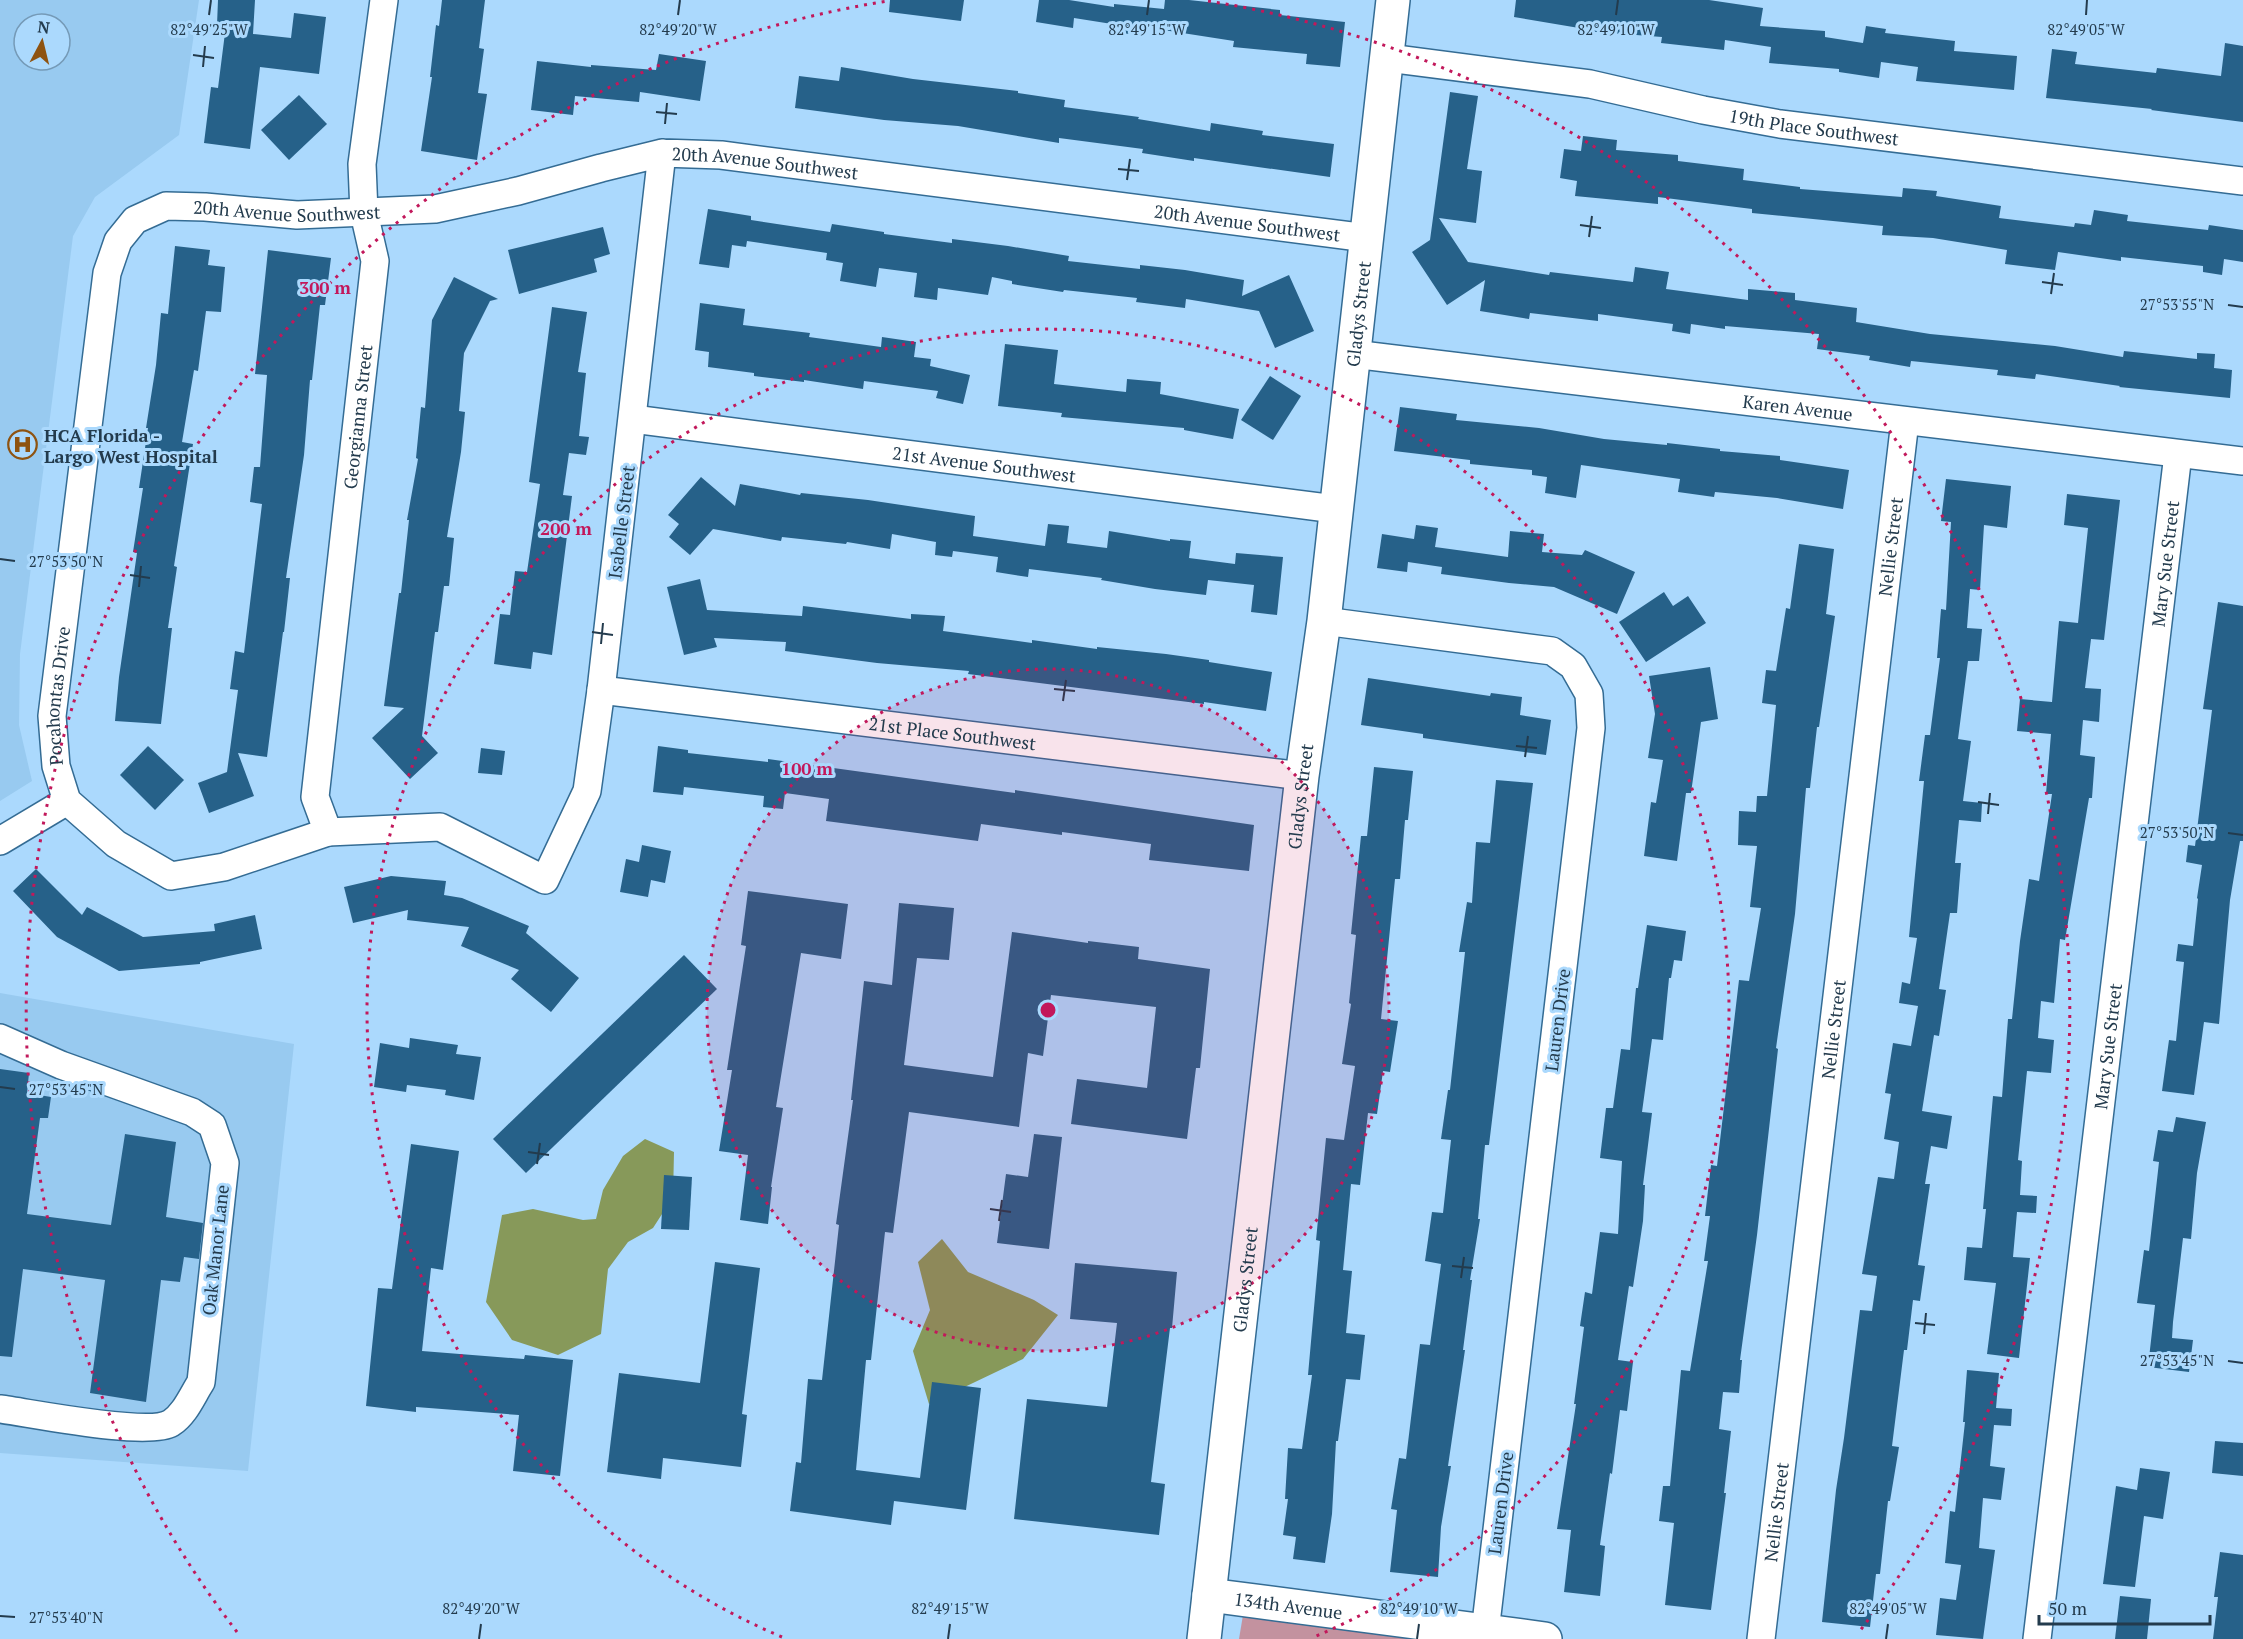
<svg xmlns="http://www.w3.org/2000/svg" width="2243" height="1639" font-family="'PT Serif',serif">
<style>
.built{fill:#98caf0;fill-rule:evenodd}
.green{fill:#c3929f}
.water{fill:#87995a}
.building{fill:#266189}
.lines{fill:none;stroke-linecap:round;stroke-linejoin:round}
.minor-casing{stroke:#346c94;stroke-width:30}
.tertiary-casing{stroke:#346c94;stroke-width:36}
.minor{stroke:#fff;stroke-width:27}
.tertiary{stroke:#fff;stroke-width:33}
.ticks{fill:none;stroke:#233b4d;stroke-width:2}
.ring{fill:none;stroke:#c2185b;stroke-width:3;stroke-dasharray:3 6}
.labels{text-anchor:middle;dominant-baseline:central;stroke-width:6;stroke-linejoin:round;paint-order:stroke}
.street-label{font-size:18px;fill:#233b4d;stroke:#abd9fd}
.poi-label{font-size:18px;font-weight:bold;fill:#233b4d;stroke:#abd9fd;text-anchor:start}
.ticks-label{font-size:15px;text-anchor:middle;fill:#233b4d;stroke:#abd9fd;stroke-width:6;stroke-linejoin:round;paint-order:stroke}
.centre{fill:#c2185b;stroke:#abd9fd;stroke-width:3}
.ring-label{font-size:18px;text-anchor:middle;font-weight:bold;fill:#c2185b;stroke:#abd9fd;stroke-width:6;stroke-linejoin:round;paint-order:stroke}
</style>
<rect width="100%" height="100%" fill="#abd9fd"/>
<g class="built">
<path d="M0,0H199L179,135L95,197L73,236L20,654L19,725L32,781L0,801ZM24,24H60V60H24Z"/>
<path d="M0,993L294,1044L248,1471L0,1453V1422L138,1441L171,1437L177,1434L193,1418L223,1120L0,1024Z"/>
<path d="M0,1053L57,1078L187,1124L203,1134L213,1165L189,1377L175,1403L165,1412L137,1415L0,1395Z"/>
</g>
<path class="green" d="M1243,1615L1436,1639H1239Z"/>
<g class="water">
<path d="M645,1139L674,1152L673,1197L653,1228L628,1242L608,1269L601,1334L558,1355L512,1340L486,1302L502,1215L533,1209L583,1220L596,1219L603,1190L623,1156Z"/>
<path d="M942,1239L968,1272L1034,1300L1058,1315L1023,1359L929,1404L913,1351L930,1310L918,1262Z"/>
</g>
<g class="building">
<path d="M218,0H255L253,34L291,38L294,13L326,17L319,74L260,67L250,149L204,143L211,87L218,88L226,25H217Z"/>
<path d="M442,0H485L479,48L484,49L478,93L487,94L477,160L421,151L432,77H430L436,25L439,26Z"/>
<path d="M890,0H964L961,21L889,12Z"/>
<path d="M1039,0H1069L1114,7V4L1164,9L1165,0H1189L1280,10V15L1345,22L1340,67L1306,64L1307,54L1233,47L1234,41L1131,25L1130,34L1111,32L1112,24L1074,18L1073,28L1036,22Z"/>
<path d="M1516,0H1709L1763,8L1760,26L1825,31V37L1863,43L1866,26L1886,29L1885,33L1955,41L1954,51L2017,56L2014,90L1916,81L1918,67L1881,62L1879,78L1839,72V69L1769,63L1771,47L1725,40L1724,50L1661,43L1662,37L1585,31V29L1514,17Z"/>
<path d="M2225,43L2243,46V122L2151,110L2152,109L2046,98L2052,49L2077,52L2075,64L2156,73L2157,68L2221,76Z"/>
<path d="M659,54L706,61L700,101L640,92L639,102L575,96L573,115L531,110L537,61L591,67V65L656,70Z"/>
<path d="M841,67L913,79L1018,91V93L1065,100L1064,107L1139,117L1138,119L1210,131L1211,123L1263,131L1262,135L1334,144L1330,177L1194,158V161L1142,153L1143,149L1059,138V143L958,126L884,120L795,108L799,76L839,81Z"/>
<path d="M1450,92L1478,96L1467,169L1482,171L1476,223L1439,218L1468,262L1549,275L1550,272L1633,282L1635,267L1669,272L1666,289L1748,300V289L1795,293V300L1857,308L1856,322L1930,334L2055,346L2123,357L2124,351L2197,359V353L2215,354L2214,368L2232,370L2230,398L2119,387L2120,386L2036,374L2035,379L1997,375L1998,370L1911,361L1910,367L1869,360L1870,356L1817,349L1819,334L1725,326V329L1691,324L1690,334L1672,331L1673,324L1598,314V321L1530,313L1529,319L1480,311L1485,280L1447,305L1412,252L1430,240Z"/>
<path d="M299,95L327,124L289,160L261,130Z"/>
<path d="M1583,136L1617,140L1616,150L1678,155V161L1744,169L1743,180L1800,187V189L1902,197L1903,188L1937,191L1936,196L2001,206L1999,218L2074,227L2075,223L2091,225L2094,210L2128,215L2127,221L2208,230L2209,225L2243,230V262L2224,259L2222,275L2203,272V266L2121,257V261L2058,252L2055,270L2005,264L2007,250L1933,238L1882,235L1883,226L1752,213V209L1658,197V204L1575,196L1577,181L1560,178L1564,149L1581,151Z"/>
<path d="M708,209L751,216V220L830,232L832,224L884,232V234L952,243V239L1008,246L1069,256L1068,261L1140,269V265L1185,270L1244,280L1242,296L1289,275L1314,331L1275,348L1259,311L1186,299L1185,308L1136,302L1137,298L1064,290L1063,292L1012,284V281L992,277L988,295L938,288L937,300L914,297L917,273L879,268L876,287L840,281L843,263L826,260L827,253L747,241L746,247L732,245L729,268L699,264Z"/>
<path d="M603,227L610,254L594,259L597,272L519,294L508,250Z"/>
<path d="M175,246L210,250L208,265L225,267L221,312L206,311L198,371L194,370L182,442L193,444L174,566L177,567L168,628H172L161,724L115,721L119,677L137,553L133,552L143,488H139L148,428H146L156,365L161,313L168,314Z"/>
<path d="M268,250L331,258L325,305H320L312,380H310L304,455L286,578H290L284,632H283L267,757L238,753L254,796L209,813L198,783L227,772L238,690L230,689L235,651L244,653L262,504L250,502L254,467H260L267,375L255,374Z"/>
<path d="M454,277L498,299L490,301L464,353L459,411L465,412L461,452L447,537L454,538L449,586H444L438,632H435L422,736L438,753L410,779L372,738L404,708L384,706L399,593H401L409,520H407L418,459L416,458L421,407L425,408L432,320Z"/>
<path d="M700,303L745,309L743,325L810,333L809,337L881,347L882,337L916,342L914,357L931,359L930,366L970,375L963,404L936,398L938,391L864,381L863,389L804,380V382L754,376V373L708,367L709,352L695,350Z"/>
<path d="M552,307L587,312L578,372L586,373L579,436L589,437L586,455L569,453L563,495L572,496L552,655L533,652L531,669L494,664L500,614L510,615L515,571L527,572L540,484L529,482Z"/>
<path d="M1005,344L1058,350L1054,384L1126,392L1127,379L1161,382L1160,394L1239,409L1233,439L1184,430V428L1061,417L1062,413L998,406Z"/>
<path d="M1270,376L1301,396L1273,440L1241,420Z"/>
<path d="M1400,407L1457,414L1456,420L1539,428L1604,439L1667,445V443L1720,449V451L1780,456V460L1849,470L1843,509L1777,498L1715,492L1714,497L1678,492L1680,479L1581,465L1576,498L1545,493L1547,477L1532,475V470L1470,464V460L1394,451Z"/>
<path d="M701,477L735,506L740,484L800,495L801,493L868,500L975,516L973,536L1045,546L1048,524L1069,526L1067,543L1107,548L1109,531L1170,541V539L1191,541L1189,558L1235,564L1236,553L1283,557L1277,615L1251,612L1254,585L1208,580L1206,595L1155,589L1101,580L1102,578L1029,569L1028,577L996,572L998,557L953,551L952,557L935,555L936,542L892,534L890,549L847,542L846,544L782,537L781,541L713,529L690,555L669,537L679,524L668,515Z"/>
<path d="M1946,479L2011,486L2007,528L1984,525L1980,590L1970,589L1967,628L1982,629L1979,661H1968L1958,739L1971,741L1963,801L1982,803L1981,822L1959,820L1955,863H1961L1957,913H1950L1939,989L1946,990L1939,1036L1934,1035L1922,1111L1952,1116L1947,1149L1931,1146L1925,1184H1930L1918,1265L1925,1266L1920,1301L1913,1300L1907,1350H1904L1892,1446L1899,1447L1890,1501H1888L1880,1574H1876L1870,1627L1822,1622L1836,1490L1844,1438L1860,1310L1872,1311L1877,1276L1862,1274L1868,1238L1878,1177L1894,1179L1899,1142L1884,1139L1891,1094L1885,1093L1893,1043L1911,1046L1918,1006L1899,1003L1902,982L1910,984L1917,938L1909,937L1924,781H1919L1925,735H1930L1940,658H1937L1941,609L1946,610L1951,522L1941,521Z"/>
<path d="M2067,494L2120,500L2104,640L2091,639L2085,688L2101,689L2099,722L2083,720L2080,755L2095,757L2092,798H2089L2065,940L2060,939L2054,1003L2041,1001L2038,1038L2054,1040L2051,1073L2027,1071L2018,1160L2022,1161L2020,1195L2037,1196L2036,1213L2017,1212L2013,1257L2030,1258L2019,1358L1987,1354L1996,1283L1964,1280L1967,1247L1982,1248L1986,1209H1983L1993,1096L2002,1097L2008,1019H2012L2020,941L2029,879L2039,881L2052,794H2046L2051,734L2017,731L2020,699L2052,702L2059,621L2078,623L2088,528L2064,525Z"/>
<path d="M1416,525L1438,528L1435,547L1508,557L1510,531L1544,534L1542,552L1582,555L1585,550L1635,572L1617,614L1554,587L1509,583L1441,574L1442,567L1408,562L1407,572L1377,568L1382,534L1414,539Z"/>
<path d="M1799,544L1834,549L1826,614L1835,616L1819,727H1817L1810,788H1806L1795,914L1776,1048L1778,1049L1757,1235L1740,1360H1742L1739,1393L1723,1392L1719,1429L1731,1431L1724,1493H1726L1711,1610L1665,1605L1674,1523L1659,1521L1663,1486H1670L1681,1370L1690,1371L1708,1261H1704L1710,1216H1705L1711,1165L1717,1166L1739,980L1749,981L1761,908L1750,907L1757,846L1738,845L1739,811L1756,812L1757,796H1767L1776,705L1762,703L1766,670L1776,671L1786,608L1790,609Z"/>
<path d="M700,579L707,610L802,616L803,606L911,619V614L945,616L943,631L1032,643V640L1097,649V647L1166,654L1209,660V662L1272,672L1266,711L1204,702V704L968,674L969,671L877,663L785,651L786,642L714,638L717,647L684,655L667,587Z"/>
<path d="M1664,592L1673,606L1688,596L1706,623L1646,662L1619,622Z"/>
<path d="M2218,602L2243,606V841H2240L2230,900L2219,1024L2204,1022L2194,1095L2162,1091L2169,1040L2176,1041L2184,962L2176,961L2178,944L2193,946L2198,899L2197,898L2202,865L2186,862L2188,845L2195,846L2212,710L2203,709Z"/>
<path d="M1710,667L1718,719L1701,722L1691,793H1686L1677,861L1644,856L1651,802L1656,803L1663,760L1648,758L1655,714L1649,676Z"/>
<path d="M1368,678L1490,696L1491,693L1522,697L1520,715L1551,720L1546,755L1423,738V734L1361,725Z"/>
<path d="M148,746L184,780L155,810L120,775Z"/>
<path d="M658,746L688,750V753L768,762V759L1015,793V790L1254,825L1249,871L1149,860L1151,844L1062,832V835L981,824L978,841L826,821L829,799L785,793L783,809L763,807L764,796L684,787L683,795L653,792Z"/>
<path d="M481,748L505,751L502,775L478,773Z"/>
<path d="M1374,767L1413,771L1408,820H1405L1400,879H1395L1381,1019L1398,1021L1390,1072L1383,1071L1377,1114L1368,1113L1360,1185L1351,1184L1343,1270L1352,1271L1346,1333L1365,1335L1360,1380L1346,1379L1338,1441H1336L1332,1514L1325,1563L1293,1559L1296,1537L1283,1535L1288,1499H1285L1288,1448L1302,1449L1312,1375H1308L1320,1241L1316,1240L1326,1138L1344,1140L1355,1066L1342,1064L1351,1004L1349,1003L1356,935L1351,934L1361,836H1367Z"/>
<path d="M1496,780L1533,783L1489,1145H1485L1478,1219H1480L1470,1280H1472L1463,1350H1465L1448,1466H1451L1441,1527L1438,1577L1390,1572L1397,1510L1391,1509L1399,1458L1406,1459L1420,1344L1430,1345L1441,1264L1425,1261L1432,1212L1443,1213L1451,1140L1441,1139L1448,1090H1450L1465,952H1459L1467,902L1472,903L1476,842L1490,843Z"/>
<path d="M642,845L671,851L665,883L651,880L648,897L620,892L626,859L639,862Z"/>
<path d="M36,869L82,915L87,907L143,937L215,931L214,924L255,915L262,949L200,962V964L119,971L57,937L13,891Z"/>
<path d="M391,876L446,881L444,895L462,898L529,926L526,933L579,978L551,1012L511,979L519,970L461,946L469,927L407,920L408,910L353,923L344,887Z"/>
<path d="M748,891L848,904L841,959L801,953L776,1107L783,1108L771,1187H772L768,1224L740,1220L748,1155L719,1151L732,1070H727L746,946L741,945Z"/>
<path d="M899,903L954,908L949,960L917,958L904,1065L993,1077L1012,932L1088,943V941L1139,947L1138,959L1210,969L1200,1068H1196L1187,1139L1071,1124L1077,1079L1147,1088L1156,1007L1051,995L1043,1056L1028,1053L1019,1127L909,1112L893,1233L885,1232L871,1360H866L856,1470L920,1478L932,1382L981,1388L966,1510L894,1501L891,1525L790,1511L796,1462L801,1463L808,1379L822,1380L839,1225L836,1224L853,1100H851L864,981L892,985Z"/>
<path d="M1647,925L1686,931L1682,961L1674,960L1671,978H1669L1663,1040L1652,1039L1642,1112L1652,1113L1643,1185H1645L1643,1221L1633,1287L1629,1286L1618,1360L1633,1362L1627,1411L1620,1410L1612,1474L1610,1473L1600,1545L1605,1546L1600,1596L1564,1592L1571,1530L1557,1529L1576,1404H1574L1584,1327L1580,1326L1585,1292L1592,1294L1600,1232L1618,1234L1622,1161L1600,1158L1606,1108H1613L1621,1049L1630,1050L1636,988H1638Z"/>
<path d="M684,955L717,989L526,1173L493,1139Z"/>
<path d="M410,1038L458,1045L456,1054L481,1057L474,1100L445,1095L446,1090L407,1085L406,1092L374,1087L380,1043L409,1048Z"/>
<path d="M0,1069L29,1073L27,1093L51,1097L48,1118H40L27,1214L111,1225L125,1134L176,1142L166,1217L203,1223L199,1259L184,1257L180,1282L161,1280L146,1402L90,1393L105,1280L23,1269L12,1357L0,1356Z"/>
<path d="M2176,1117L2206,1122L2197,1173L2191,1239L2183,1238L2173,1322L2172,1338L2193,1340L2189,1372L2148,1367L2155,1305L2137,1303L2144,1250L2149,1251L2159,1162L2153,1161L2158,1130L2173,1132Z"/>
<path d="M1034,1134L1062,1137L1049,1249L997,1243L1006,1174L1028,1177Z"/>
<path d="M411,1144L459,1151L443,1270L431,1268L422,1351L524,1359L525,1355L573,1360L560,1476L513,1471L519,1415L416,1407V1412L366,1406L378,1288L392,1289Z"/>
<path d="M664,1175L692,1177L689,1230L661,1229Z"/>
<path d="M715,1262L760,1268L742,1414L747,1415L741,1467L663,1458L661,1479L607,1472L619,1373L700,1383Z"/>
<path d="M1075,1263L1177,1272L1172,1328H1170L1151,1482L1165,1484L1159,1535L1014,1519L1027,1399L1107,1407L1117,1323L1070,1319Z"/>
<path d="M1967,1370L1999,1373L1996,1408L2012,1409L2011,1426L1994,1425L1990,1466L2005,1468L2001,1500L1983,1498L1979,1548L1995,1550L1983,1639L1936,1635L1940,1598L1956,1600L1961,1565L1945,1563L1950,1511L1955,1512L1965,1422H1963Z"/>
<path d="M2215,1441L2243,1443V1476L2212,1473Z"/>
<path d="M2140,1468L2170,1472L2163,1519L2144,1516L2135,1587L2103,1584L2116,1486L2137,1490Z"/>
<path d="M2220,1552L2243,1555V1639H2213L2218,1597H2214Z"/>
<path d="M2120,1596L2151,1599L2147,1639H2115Z"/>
</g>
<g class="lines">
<defs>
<g id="minor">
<path id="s1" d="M1388,58L1590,84L1703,110L1780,124L2243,181"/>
<path id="s2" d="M662,153L601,690L587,791L545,880L440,827L328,832L224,867L171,876L116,844L67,801L56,766L52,716L107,273L118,241L135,220L166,206L205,207L297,215L435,209L518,191L601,168L662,153L721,155L1367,238"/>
<path id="s3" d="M1353,354L2243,461"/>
<path id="s4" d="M633,419L1335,509"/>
<path d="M1324,621L1552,651L1573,666L1589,694L1591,728L1485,1632"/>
<path id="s5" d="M601,690L1302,776"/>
<path id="s6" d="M328,832L315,797L375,261L364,213L362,164L384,0"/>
<path d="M0,841L67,801"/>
<path d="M0,1038L61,1065L192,1112L212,1125L225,1163L201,1382C192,1396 185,1414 171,1423C148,1437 31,1413 0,1409"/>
<path id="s7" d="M1761,1639L1905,421"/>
<path id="s8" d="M2037,1639L2178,454"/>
</g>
<g id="tertiary">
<path id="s9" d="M1209,1595L1545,1639"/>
<path id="s10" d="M1204,1639L1302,776L1324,621L1393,0"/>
</g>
</defs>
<use href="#minor" class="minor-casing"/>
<use href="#tertiary" class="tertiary-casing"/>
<use href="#minor" class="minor"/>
<use href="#tertiary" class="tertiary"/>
</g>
<path class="ticks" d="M209,15L211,0M678,15L680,0M1147,15L1149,0M1616,15L1618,0M2086,15L2087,0M193,55L214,58M203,67L205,46M656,112L677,114M665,124L667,103M1118,169L1139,171M1127,180L1130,159M1580,225L1601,228M1589,237L1592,216M2042,282L2063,285M2051,294L2054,273M2228,305L2243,307M0,559L15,561M130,575L150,578M139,587L141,566M592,632L613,635M601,644L603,623M1054,689L1075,691M1063,701L1066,680M1516,746L1537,748M1525,757L1528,736M1978,802L1999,805M1988,814L1990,793M2228,833L2243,835M0,1087L15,1089M528,1152L549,1155M537,1164L540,1143M990,1209L1011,1212M999,1221L1002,1200M1452,1266L1473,1268M1461,1278L1464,1257M1915,1323L1935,1325M1924,1334L1926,1313M2228,1361L2243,1363M0,1616L15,1617M479,1639L481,1624M948,1639L950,1624M1417,1639L1419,1624M1886,1639L1888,1624"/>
<circle cx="1048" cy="1010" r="341" fill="#c2185b" fill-opacity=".12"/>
<g class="ring">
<circle cx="1048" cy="1010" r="341"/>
<path d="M782 1637A681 681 0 1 1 1314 1637"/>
<path d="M237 1632A1022 1022 0 0 1 888 1M1208 1A1022 1022 0 0 1 1859 1632"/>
</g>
<defs>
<symbol id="hospital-ring" viewBox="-11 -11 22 22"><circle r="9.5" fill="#abd9fd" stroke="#8e5311" stroke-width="1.5"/><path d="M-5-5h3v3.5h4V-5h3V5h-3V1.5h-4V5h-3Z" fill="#8e5311"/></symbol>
</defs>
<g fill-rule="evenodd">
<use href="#hospital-ring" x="6" y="428" width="33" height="33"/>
</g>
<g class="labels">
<g class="street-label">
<text stroke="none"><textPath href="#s1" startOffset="432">19th Place Southwest</textPath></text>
<text stroke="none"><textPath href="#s2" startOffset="2498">20th Avenue Southwest</textPath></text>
<text stroke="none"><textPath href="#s2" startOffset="2012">20th Avenue Southwest</textPath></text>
<text stroke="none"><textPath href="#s2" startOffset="2984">20th Avenue Southwest</textPath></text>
<text stroke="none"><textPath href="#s10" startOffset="1334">Gladys Street</textPath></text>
<text stroke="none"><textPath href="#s3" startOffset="448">Karen Avenue</textPath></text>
<text stroke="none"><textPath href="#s6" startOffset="420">Georgianna Street</textPath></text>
<text stroke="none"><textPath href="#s4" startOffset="354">21st Avenue Southwest</textPath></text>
<text transform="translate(621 522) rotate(-83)">Isabelle Street</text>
<text stroke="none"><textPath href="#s7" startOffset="1100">Nellie Street</textPath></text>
<text stroke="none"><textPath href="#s8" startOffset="1083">Mary Sue Street</textPath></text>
<text stroke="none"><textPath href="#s2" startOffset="1370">Pocahontas Drive</textPath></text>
<text stroke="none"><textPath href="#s5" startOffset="354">21st Place Southwest</textPath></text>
<text stroke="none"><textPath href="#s10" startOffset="848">Gladys Street</textPath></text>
<text transform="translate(1557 1020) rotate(-83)">Lauren Drive</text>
<text stroke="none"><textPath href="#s7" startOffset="614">Nellie Street</textPath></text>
<text stroke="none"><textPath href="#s8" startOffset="597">Mary Sue Street</textPath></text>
<text transform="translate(215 1250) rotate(-84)">Oak Manor Lane</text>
<text stroke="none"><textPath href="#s10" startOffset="362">Gladys Street</textPath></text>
<text transform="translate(1500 1503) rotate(-83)">Lauren Drive</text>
<text stroke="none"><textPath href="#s7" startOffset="128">Nellie Street</textPath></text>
<text stroke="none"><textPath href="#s9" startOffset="80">134th Avenue</textPath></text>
</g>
<g class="poi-label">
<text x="44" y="435">HCA Florida -<tspan x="44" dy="21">Largo West Hospital</tspan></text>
</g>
</g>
<g class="ticks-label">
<text x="209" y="35">82°49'25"W</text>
<text x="678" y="35">82°49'20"W</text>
<text x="1147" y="35">82°49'15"W</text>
<text x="1616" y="35">82°49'10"W</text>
<text x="2086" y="35">82°49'05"W</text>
<text x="2177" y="310">27°53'55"N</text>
<text x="66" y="567">27°53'50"N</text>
<text x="2177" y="838">27°53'50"N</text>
<text x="66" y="1095">27°53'45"N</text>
<text x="2177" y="1366">27°53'45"N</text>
<text x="481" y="1614">82°49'20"W</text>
<text x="950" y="1614">82°49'15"W</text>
<text x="1419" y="1614">82°49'10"W</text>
<text x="1888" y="1614">82°49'05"W</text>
<text x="66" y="1623">27°53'40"N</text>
</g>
<circle cx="1048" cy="1010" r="9" class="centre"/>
<g class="ring-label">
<text x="325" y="294">300 m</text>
<text x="566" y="535">200 m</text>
<text x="807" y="775">100 m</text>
</g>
<g transform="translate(42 42) rotate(7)"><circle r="28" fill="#abd9fd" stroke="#759ab7" stroke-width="1.5"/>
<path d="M0-4.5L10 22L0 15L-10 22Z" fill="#8e5311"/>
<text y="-9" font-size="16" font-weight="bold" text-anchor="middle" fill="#233b4d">N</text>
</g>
<path d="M2039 1615v9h171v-9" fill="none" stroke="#233b4d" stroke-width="3"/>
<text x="2048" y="1615" font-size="18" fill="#233b4d" stroke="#abd9fd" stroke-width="4.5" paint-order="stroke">50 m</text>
</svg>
